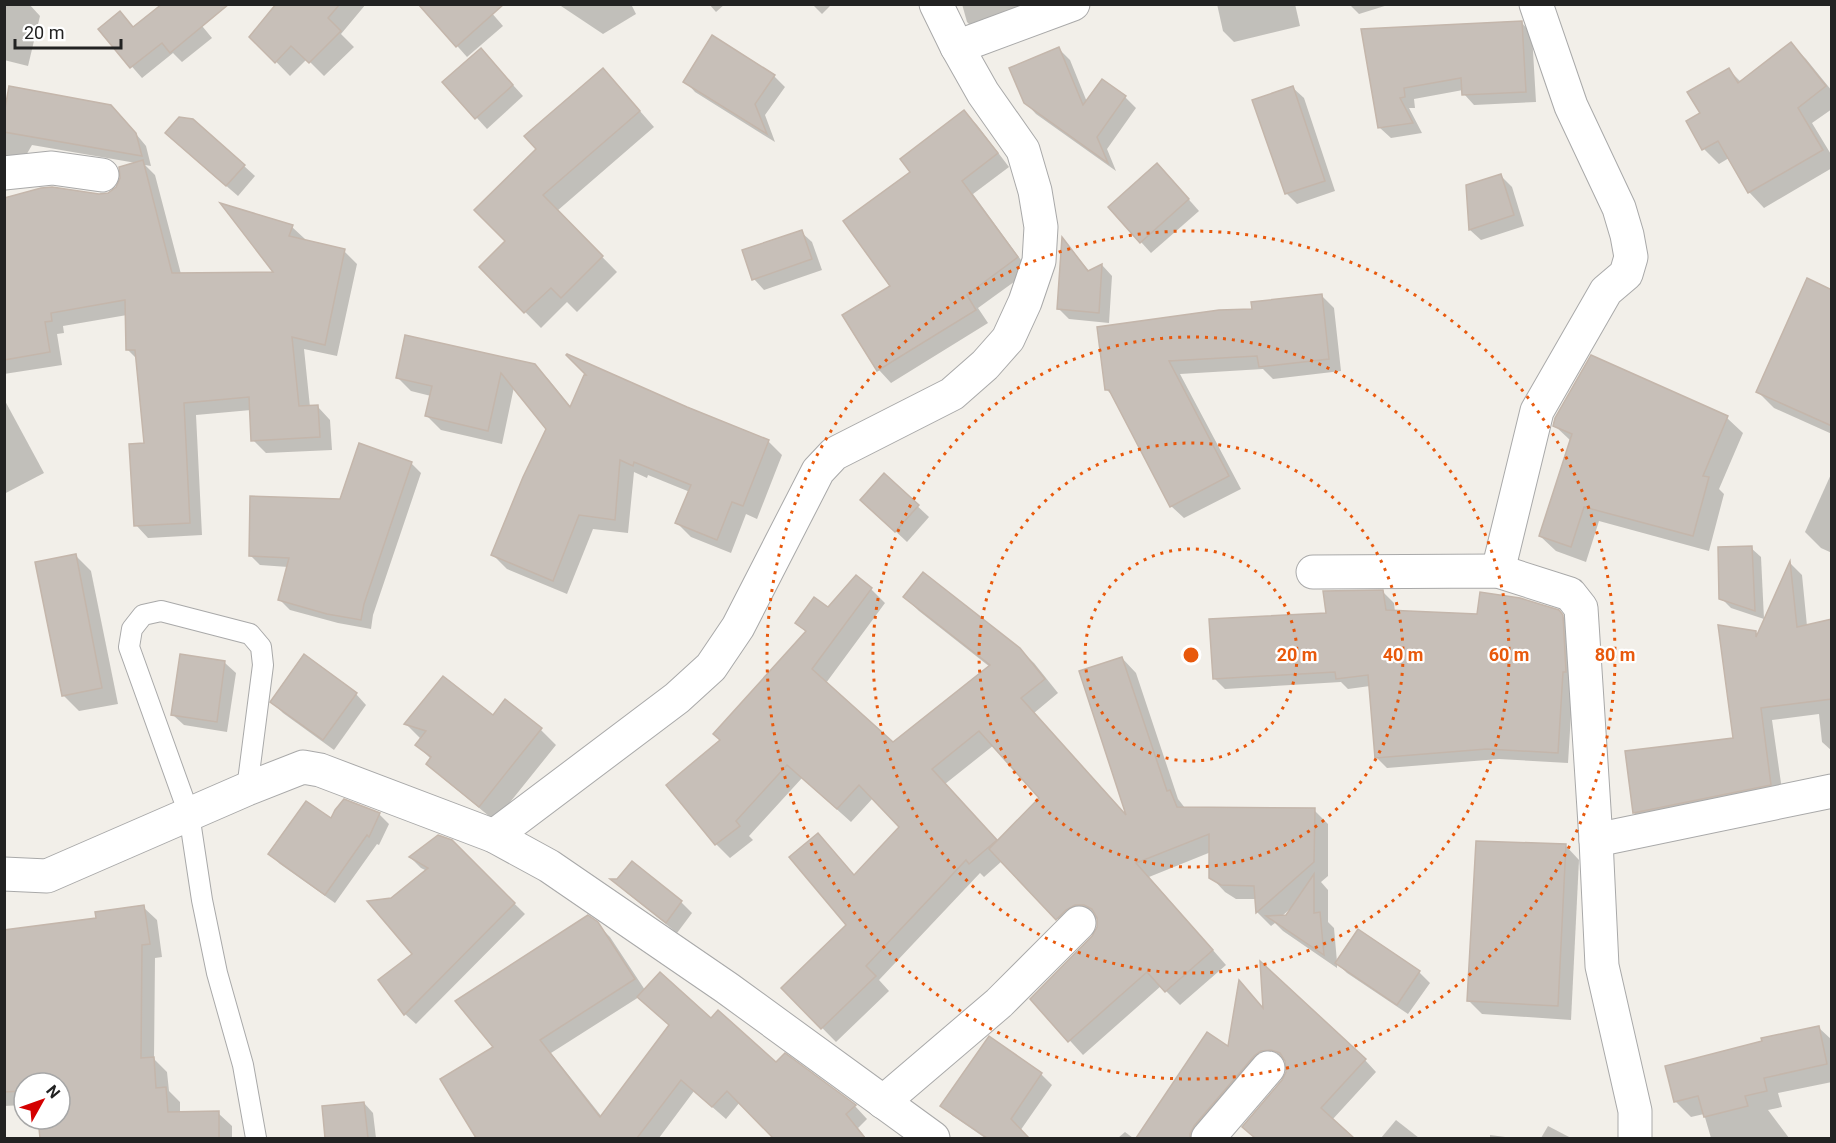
<svg xmlns="http://www.w3.org/2000/svg" width="1836" height="1143" font-family="Roboto,sans-serif">
<style>
.shadow{fill:#0003;fill-rule:evenodd}
.building{fill:#c7bfb8;stroke:#c4b6ab;stroke-width:1.5}
.lines{fill:none;stroke-linecap:round;stroke-linejoin:round}
.service-casing{stroke:#a9a9a9;stroke-width:22}
.minor-casing{stroke:#a9a9a9;stroke-width:35}
.service{stroke:#fff;stroke-width:20}
.minor{stroke:#fff;stroke-width:33}
.ring{fill:none;stroke:#e8590c;stroke-width:3;stroke-dasharray:3 6}
.centre{fill:#e8590c;stroke:#fff;stroke-width:3}
.ring-label{font-size:18px;text-anchor:middle;font-weight:bold;fill:#e8590c;stroke:#fff;stroke-width:4.5;stroke-linejoin:round;paint-order:stroke}
</style>
<rect width="100%" height="100%" fill="#f2efe9"/>
<g class="shadow">
<path d="M4,4H29L40,16L28,66L4,60Z"/>
<path d="M184,4L212,38L182,62L173,53L142,78L113,45Z"/>
<path d="M278,4H366L341,34L354,47L324,76L307,59L290,76L251,36Z"/>
<path d="M420,4H484L503,26L467,57Z"/>
<path d="M558,4H631L636,14L603,34Z"/>
<path d="M709,4H725L716,12Z"/>
<path d="M812,4H832L822,14Z"/>
<path d="M962,4H1039L978,33L967,22Z"/>
<path d="M1217,4H1295L1300,26L1234,42L1223,31Z"/>
<path d="M1349,4H1391L1359,14Z"/>
<path d="M1522,23L1532,34L1536,102L1474,105L1464,94L1463,90L1414,99L1415,108H1409L1422,133L1391,138L1380,128L1363,30Z"/>
<path d="M1791,44L1806,59L1832,91V109L1812,123L1832,156V168L1764,208L1749,192L1729,158L1719,164L1704,149L1688,122L1702,114L1729,70L1741,82Z"/>
<path d="M1059,49L1070,60L1087,102L1125,97L1136,108L1107,149L1116,171L1036,114L1025,102Z"/>
<path d="M491,61L523,96L487,129L444,82Z"/>
<path d="M774,76L785,87L765,115L775,142L695,92L685,81Z"/>
<path d="M618,86L654,127L557,211L617,272L577,312L567,302L541,328L481,267L507,241Z"/>
<path d="M1293,88L1304,98L1335,191L1297,204L1286,193Z"/>
<path d="M964,112L977,125L1009,167L973,194L1029,271L978,308L988,323L891,383L879,370L845,315L892,286L912,173Z"/>
<path d="M122,117L146,146L151,166L145,165L155,175L181,274L276,273L292,227L305,239L304,241L344,251L357,264L337,356L304,349L310,407H318L330,420L332,450L266,453L253,440L251,410L196,415L202,535L148,538L136,525L146,444L138,360L127,349V315L63,326L64,333L57,334L62,365L4,374V286L99,195L109,194L118,188L136,163L32,145L21,164L4,161V123Z"/>
<path d="M178,144L244,166L255,176L238,196Z"/>
<path d="M1168,176L1199,211L1151,253L1141,242Z"/>
<path d="M1501,176L1512,187L1524,226L1481,240L1470,230Z"/>
<path d="M801,232L812,242L822,270L764,290L754,279Z"/>
<path d="M1063,240L1090,272L1102,265L1112,276L1109,323L1069,319L1059,309Z"/>
<path d="M1832,292V434L1774,408L1758,392Z"/>
<path d="M1321,295L1334,308L1341,371L1273,379L1263,369L1180,374L1241,489L1184,518L1171,506L1115,398L1107,390L1253,310Z"/>
<path d="M535,365L549,380L571,407L686,408L768,441L782,455L757,519L746,514L731,553L691,537L677,523L690,492L648,475L647,478L634,472L628,533L593,529L567,594L507,569L493,555L548,428L514,387L502,444L441,430L427,416L431,396L411,391L397,377Z"/>
<path d="M4,399L44,473L4,494Z"/>
<path d="M1727,418L1743,433L1719,489L1724,494L1709,551L1599,521L1586,562L1556,551L1540,536L1571,441L1554,425Z"/>
<path d="M411,463L421,473L373,615L371,629L338,623L290,610L280,600L288,567L260,565L250,555L341,500Z"/>
<path d="M1832,472V553L1821,548L1805,532Z"/>
<path d="M884,475L929,517L907,542L873,510Z"/>
<path d="M1751,548L1761,557L1764,619L1731,608L1721,598Z"/>
<path d="M75,555L91,571L118,704L79,711L63,695Z"/>
<path d="M1791,564L1802,575L1807,626L1832,621V751L1822,742L1819,714L1772,720L1783,797L1646,825L1634,813L1735,739L1755,632L1759,636Z"/>
<path d="M871,589L885,603L826,683L893,743L990,667L919,611L905,597L1019,649L1034,663L1058,693L1034,713L1129,818L1122,658L1136,673L1178,799L1185,808L1314,810L1328,824V876L1321,882L1328,890V922L1334,928L1337,962L1419,972L1430,983L1408,1014L1347,973L1337,963V968L1283,931L1275,923L1271,926L1257,912L1256,899H1236L1225,892L1211,877V852L1149,877L1226,965L1180,1005L1161,986L1083,1055L1032,999L1093,937L1099,928L1098,919L1089,918L1071,932L1002,861L984,877L980,873L879,980L889,991L836,1042L783,988L848,925L818,835L855,876L901,827L873,798L851,822L802,778L749,836L753,840L730,858L716,844L668,785L722,741L807,633L797,623ZM994,745L1041,798L998,842L945,784ZM1292,907L1287,916L1281,917Z"/>
<path d="M1383,592L1394,603L1395,612L1478,616L1558,611L1569,623L1573,682L1568,763L1499,759L1387,768L1376,757L1370,686L1348,689L1341,682L1225,689L1214,678L1328,614Z"/>
<path d="M225,663L236,673L227,732L184,725L173,715Z"/>
<path d="M356,694L366,705L334,750L283,713L272,702Z"/>
<path d="M506,702L541,730L556,745L495,821L444,779L428,764L431,759L417,745L421,739L406,724L493,718Z"/>
<path d="M379,814L389,824L379,845L377,844L335,903L280,864L270,854L332,820Z"/>
<path d="M451,841L525,914L416,1024L405,1014L380,981L414,955L391,900L427,871L421,868L411,858Z"/>
<path d="M1566,846L1579,860L1571,1020L1482,1014L1468,1000Z"/>
<path d="M632,863L681,902L692,913L677,933L627,893L616,883Z"/>
<path d="M143,907L157,920L162,957L155,958L154,1059L167,1072L169,1091L180,1102V1113H218L232,1126V1138H41L40,1119H60V1083H24V1105L4,1106V931L97,919Z"/>
<path d="M597,924L610,937L645,990L712,1020L776,1064L855,1106L867,1119L858,1128L866,1138H775L740,1102L726,1119L694,1091L659,1138H478L442,1080L496,1047ZM639,997L670,1026L602,1117L551,1053Z"/>
<path d="M1265,1011L1365,1060L1376,1072L1332,1120L1352,1138H1256L1244,1127L1283,1081L1288,1072L1287,1062L1284,1060L1273,1062L1204,1138H1155L1145,1127L1230,1049Z"/>
<path d="M1819,1028L1832,1040V1082L1778,1093L1782,1107L1768,1110L1789,1138H1711L1704,1114L1691,1117L1675,1101Z"/>
<path d="M990,1038L1041,1074L1052,1085L1020,1131L1028,1138H985L953,1116L942,1106Z"/>
<path d="M364,1103L373,1113L376,1138H327L323,1107Z"/>
<path d="M1396,1120L1419,1138H1381Z"/>
<path d="M1548,1126L1571,1138H1541Z"/>
<path d="M1125,1132L1133,1138H1118Z"/>
<path d="M1490,1135L1513,1138H1490Z"/>
</g>
<g class="building">
<path d="M162,4H229L170,53L162,43L130,68L98,29L120,11L133,27Z"/>
<path d="M276,4H340L328,18L341,31L309,63L291,46L275,63L249,37Z"/>
<path d="M418,4H504L456,47Z"/>
<path d="M1522,21L1526,92L1462,95L1461,78L1404,88L1405,97L1400,98L1413,123L1378,128L1361,29Z"/>
<path d="M712,35L775,75L755,104L767,134L683,82Z"/>
<path d="M1791,42L1826,86L1798,108L1823,150L1748,193L1718,141L1702,150L1686,121L1700,113L1687,92L1729,68L1738,83Z"/>
<path d="M1059,47L1083,105L1102,79L1126,96L1097,137L1108,163L1024,103L1009,68Z"/>
<path d="M481,48L513,85L475,119L442,82Z"/>
<path d="M603,68L640,111L543,195L603,256L561,298L551,288L524,313L479,267L505,241L474,210L536,149L524,136Z"/>
<path d="M9,86L111,105L136,133L142,156L4,132V114Z"/>
<path d="M1293,86L1325,181L1285,194L1252,100Z"/>
<path d="M964,110L998,153L962,181L1018,257L967,295L976,310L877,371L842,315L890,286L843,221L910,172L900,159Z"/>
<path d="M179,117L193,119L245,165L226,186L165,133Z"/>
<path d="M143,160L172,273L273,272L220,203L293,225L289,236L345,249L325,345L292,337L299,406L318,405L320,437L251,441L249,397L184,403L190,523L134,526L129,444L144,443L135,350H126L125,300L51,313L52,321L45,322L50,352L4,360V198L41,188L52,187L99,194L108,193L116,187L120,178L119,167Z"/>
<path d="M1157,163L1189,199L1140,243L1108,207Z"/>
<path d="M1501,174L1514,215L1469,230L1466,185Z"/>
<path d="M802,230L812,259L752,280L742,250Z"/>
<path d="M1062,237L1088,271L1102,264L1099,313L1057,309Z"/>
<path d="M1807,278L1832,290V426L1756,392Z"/>
<path d="M1322,294L1329,359L1259,367L1257,356L1169,361L1229,476L1170,507L1109,390H1105L1097,327L1219,310L1252,309L1251,302Z"/>
<path d="M405,335L535,364L570,407L584,375H586L566,355L567,354L687,407L769,440L743,506L732,502L717,540L675,523L691,485L634,462L633,466L620,460L615,520L579,515L553,581L491,555L523,477L546,429L501,373L488,431L425,416L432,386L396,378Z"/>
<path d="M1591,355L1728,416L1703,476L1709,477L1693,536L1584,507L1571,547L1539,536L1572,434L1553,426L1555,418Z"/>
<path d="M359,443L412,462L364,604L361,620L327,614L278,600L289,558L249,556L250,496L340,499Z"/>
<path d="M884,473L919,505L895,532L860,500Z"/>
<path d="M1752,546L1755,611L1719,599L1718,547Z"/>
<path d="M76,554L102,688L62,696L35,562Z"/>
<path d="M1790,561L1797,627L1832,619V699L1761,708L1771,785L1633,813L1625,751L1733,738L1718,625L1756,631V637Z"/>
<path d="M923,572L1020,648L1045,679L1021,698L1126,815L1079,671L1122,657L1167,791L1170,790L1177,807L1315,808L1314,862L1256,913L1254,886L1221,885L1209,878V834L1136,863L1213,950L1165,992L1147,972L1068,1042L1030,999L1092,936L1097,927V918L1092,909L1084,905H1075L1066,910L1056,920L989,849L1039,798L979,731L932,769L997,840L969,864L966,860L866,966L876,976L821,1029L781,988L846,925L789,857L818,833L854,875L899,827L859,785L837,809L787,765L736,821L740,826L715,845L666,785L720,740L713,734L806,631L795,623L814,597L828,607L856,575L872,588L812,669L893,742L990,665L903,597Z"/>
<path d="M1383,590L1386,610L1477,614L1480,592L1520,598L1559,610L1563,615L1566,672H1563L1558,753L1487,749L1375,758L1368,675L1336,679L1335,672L1213,679L1209,619L1326,613L1323,591Z"/>
<path d="M180,654L225,661L217,722L171,715Z"/>
<path d="M304,654L357,693L323,740L270,702Z"/>
<path d="M443,676L493,715L505,699L542,728L479,807L426,764L431,757L415,745L426,731L404,724Z"/>
<path d="M344,799L380,813L369,837L367,835L325,895L268,854L306,801L331,818L335,810Z"/>
<path d="M438,835L452,840L515,903L404,1015L378,980L412,954L367,901L391,898L428,868L409,857Z"/>
<path d="M1476,841L1566,844L1558,1006L1467,1001Z"/>
<path d="M632,861L682,901L666,923L610,879H617Z"/>
<path d="M1314,874V913L1320,912L1324,955L1266,916L1286,915Z"/>
<path d="M144,905L150,944L142,945L141,1058L154,1057L156,1088L166,1087L168,1112L219,1111V1138H40L38,1119H60V1083H24V1091L4,1092V930L96,918L95,912Z"/>
<path d="M588,915L598,922L635,979L540,1040L600,1117L669,1025L637,997L660,972L711,1018L718,1010L776,1062L785,1053L856,1105L846,1114L865,1138H773L727,1091L712,1107L681,1080L637,1138H476L440,1079L493,1047L455,1001Z"/>
<path d="M1358,929L1420,971L1397,1005L1335,963Z"/>
<path d="M1260,961L1366,1059L1321,1108L1354,1138H1255L1242,1127L1282,1080L1286,1072L1285,1061L1280,1053L1271,1050L1261,1051L1254,1056L1194,1126L1190,1134V1138H1136L1207,1032L1228,1046L1239,980L1263,1008Z"/>
<path d="M1819,1026L1827,1064L1764,1078L1767,1091L1745,1096L1748,1106L1704,1117L1698,1096L1674,1102L1665,1066L1762,1041L1761,1038Z"/>
<path d="M989,1036L1042,1073L1011,1119L1029,1138H987L940,1106Z"/>
<path d="M364,1102L368,1138H325L322,1106Z"/>
</g>
<g class="lines">
<defs>
<path id="service" d="M247,789L263,665L261,647L250,634L161,611L143,615L132,629L129,647L189,814L202,900L217,973L243,1065L256,1138"/>
<g id="minor">
<path d="M957,47L1073,4"/>
<path d="M4,173L52,168L102,175"/>
<path d="M1498,571L1537,411L1606,291L1626,274L1631,257L1627,235L1619,208L1571,106L1536,4"/>
<path d="M1313,572L1498,571L1570,594L1581,608L1596,840L1602,966L1635,1111V1138"/>
<path d="M494,836L677,698L711,667L738,627L818,471L834,454L952,394L985,365L1008,339L1025,302L1039,261L1041,227L1035,191L1023,150L983,93L957,47L936,4"/>
<path d="M1596,840L1832,791"/>
<path d="M4,874L47,876L247,789L303,767L320,770L494,836L549,866L727,988L933,1138"/>
<path d="M883,1102L999,1003L1079,923"/>
<path d="M1208,1138L1268,1068"/>
</g>
</defs>
<use href="#service" class="service-casing"/>
<use href="#minor" class="minor-casing"/>
<use href="#service" class="service"/>
<use href="#minor" class="minor"/>
</g>
<g class="ring">
<circle cx="1191" cy="655" r="106"/>
<circle cx="1191" cy="655" r="212"/>
<circle cx="1191" cy="655" r="318"/>
<circle cx="1191" cy="655" r="424"/>
</g>
<circle cx="1191" cy="655" r="9" class="centre"/>
<g class="ring-label">
<text x="1297" y="661">20 m</text>
<text x="1403" y="661">40 m</text>
<text x="1509" y="661">60 m</text>
<text x="1615" y="661">80 m</text>
</g>
<rect width="1836" height="1143" fill="none" stroke="#222222" stroke-width="12"/>
<g transform="translate(42 1101) rotate(50)"><circle r="28" fill="#ffffff" stroke="#a7a7a7" stroke-width="1.5"/>
<path d="M0-4.5L10 22L0 15L-10 22Z" fill="#d40000"/>
<text y="-9" font-size="16" font-weight="bold" text-anchor="middle" fill="#222222">N</text>
</g>
<path d="M15 39v9h106v-9" fill="none" stroke="#222222" stroke-width="3"/>
<text x="24" y="39" font-size="18" fill="#222222" stroke="#ffffff" stroke-width="4.5" paint-order="stroke">20 m</text>
</svg>
